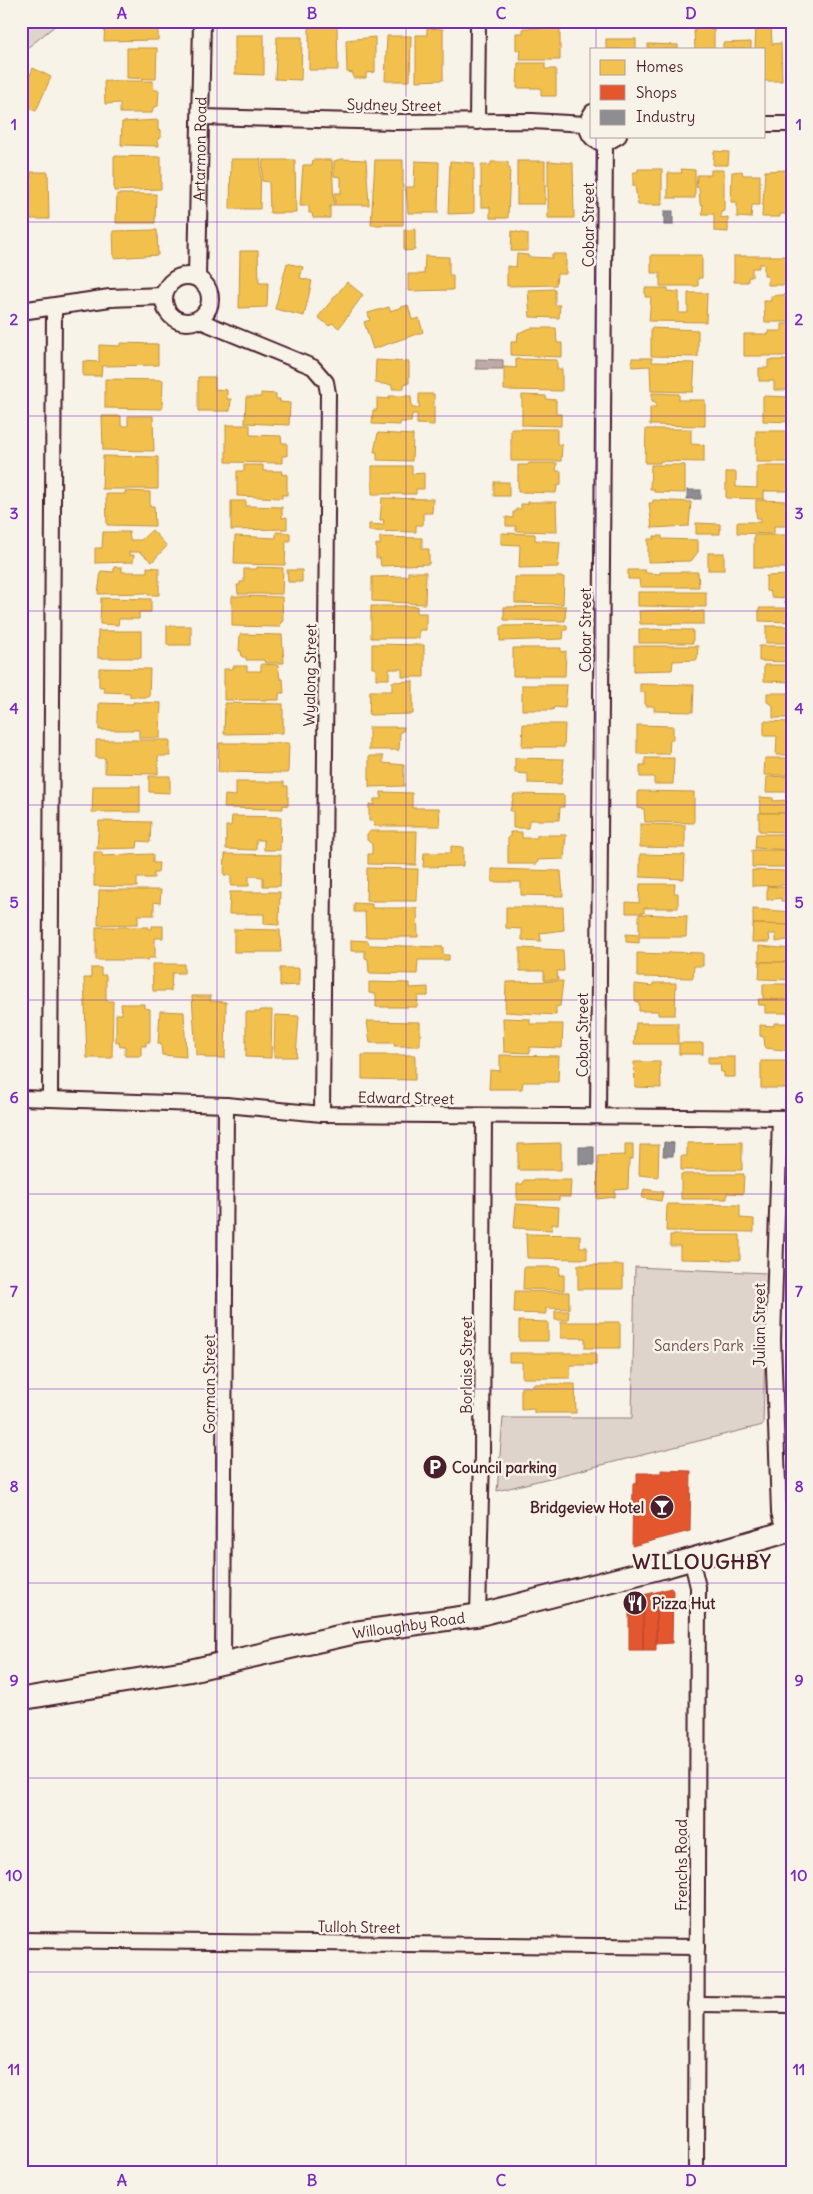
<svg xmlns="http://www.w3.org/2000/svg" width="813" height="2194" font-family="Delius,sans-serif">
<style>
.green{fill:#ded4cc;stroke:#947a7c}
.water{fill:#bcaaa7;stroke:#8e7275}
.homes{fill:#f2c14e;stroke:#c09044}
.shops{fill:#e4572e;stroke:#b6462d}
.industry{fill:#8d8d92;stroke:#796c73}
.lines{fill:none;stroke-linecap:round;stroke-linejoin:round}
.minor-casing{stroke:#4a1f2b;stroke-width:18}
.tertiary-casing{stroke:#4a1f2b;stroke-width:20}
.primary-casing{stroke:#4a1f2b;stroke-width:25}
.minor{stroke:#f7f3e8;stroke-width:14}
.tertiary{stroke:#f7f3e8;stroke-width:16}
.primary{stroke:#f7f3e8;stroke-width:21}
.grid{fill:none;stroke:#7b2cbf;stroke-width:1;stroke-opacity:0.55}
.labels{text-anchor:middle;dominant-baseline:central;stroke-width:5;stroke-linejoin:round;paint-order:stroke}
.street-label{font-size:15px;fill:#4a1f2b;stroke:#f7f3e8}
.park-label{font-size:15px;fill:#6f4c53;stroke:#f7f3e8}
.poi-label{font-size:15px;font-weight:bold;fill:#4a1f2b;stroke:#f7f3e8;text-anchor:start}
.district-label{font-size:20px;font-weight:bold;letter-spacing:1px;fill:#4a1f2b;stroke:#f7f3e8}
.neatline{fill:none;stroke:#7b2cbf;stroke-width:2}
.grid-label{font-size:16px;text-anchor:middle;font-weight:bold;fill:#7b2cbf}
</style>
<rect width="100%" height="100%" fill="#f7f3e8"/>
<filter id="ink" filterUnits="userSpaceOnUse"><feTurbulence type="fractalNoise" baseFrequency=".02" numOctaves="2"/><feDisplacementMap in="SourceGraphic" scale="10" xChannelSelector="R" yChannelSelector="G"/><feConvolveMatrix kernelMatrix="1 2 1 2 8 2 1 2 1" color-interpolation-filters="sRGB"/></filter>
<g filter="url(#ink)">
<g class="green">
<path d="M21,21H61L21,53Z"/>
<path d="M635,1267L767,1273L763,1425L497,1491L503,1418H632Z"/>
</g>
<path class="water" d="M476,359L503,360V369H476Z"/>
<g class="homes">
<path d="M105,21H158V40L104,41Z"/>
<path d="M756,23H771L772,44L781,43L782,81H764V49H755Z"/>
<path d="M309,25L337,26L338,70H309Z"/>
<path d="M427,28L443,29V80L416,81V35H427Z"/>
<path d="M523,28H560V60H520L521,50H516V33H523Z"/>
<path d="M694,29H714V49H695Z"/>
<path d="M235,35H264V75L235,74Z"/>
<path d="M387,36H411L410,81H385Z"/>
<path d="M277,37H302L301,80L275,79Z"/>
<path d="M375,37V72L366,73V78H353V73L347,72L346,40Z"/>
<rect x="606" y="39" width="30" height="10"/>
<path d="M751,42V49H723V43Z"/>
<path d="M648,44L678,45V49H648Z"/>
<path d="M127,48H157L156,79L127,78Z"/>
<path d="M518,63H545V69H556V96H541V88H517Z"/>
<path d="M33,68L51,77L36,111L21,106V97Z"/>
<path d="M104,81H153L154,90H159L158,106L153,108L152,113H120V103L105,104Z"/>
<path d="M158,120V131L161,130V138H158L159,146L121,145L122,122Z"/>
<path d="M714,151L729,152L728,165H713Z"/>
<path d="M114,156L161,157V189L114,191Z"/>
<path d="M231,159H261L260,209H230Z"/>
<path d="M341,159L366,160L369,205H335V193H341V177L334,176V161Z"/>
<path d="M263,160H295L296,213H270L269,182L262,181Z"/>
<path d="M313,160H332L334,206H330V218H313L312,213H309V206H300L303,165H312Z"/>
<path d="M375,160H403V225H371Z"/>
<path d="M415,161L439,162L438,213H408L406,187H414Z"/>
<path d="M450,161L474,163V213L448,214Z"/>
<rect x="517" y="161" width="28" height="43"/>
<path d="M548,161L573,163L574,218H548Z"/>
<path d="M491,162H508V167H510L508,218H490V207H481V165H491Z"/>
<path d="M638,169H662V205H638L635,186H633V172H638Z"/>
<path d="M681,169L695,170V198H668V173H682Z"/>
<path d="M711,170H724V211L721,212V218L728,217V232L714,231V214H702L703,205L700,204L699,188L696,187L697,175H711Z"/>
<path d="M787,170V214H780V217H762L765,171Z"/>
<path d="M742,171L743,175H760V205H752L751,218L737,217V202H731L732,172Z"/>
<path d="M31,172H48L49,219H29Z"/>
<path d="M117,194H156L155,223H116Z"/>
<path d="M415,229V250L404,251V230Z"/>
<path d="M157,230L158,255L114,258L113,231Z"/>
<path d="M512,231L528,234V251H511Z"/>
<rect x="21" y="237" width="3" height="38"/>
<path d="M240,251H258L259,283H268L267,307L239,308Z"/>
<path d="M517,254L528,255V257L552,258V254H566V274H557L556,285L507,286V266L516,267Z"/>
<path d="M651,255H702V278H698V286H660V273H651Z"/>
<path d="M425,256L449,257V275H453V290L408,291V274H424Z"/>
<path d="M734,256H792V285H768V276H764V264H759V268H752V277H748V282H734Z"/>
<path d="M287,263L303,267L300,278L312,281L304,316L275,309Z"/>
<path d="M347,282L363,295L339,328L332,323L329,326L318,317Z"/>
<path d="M645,288H668V291L679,292V313H688V293H707L706,322L649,321L651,297H645Z"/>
<path d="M555,289V305H560L559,318L530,317L528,290Z"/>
<path d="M792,294V322H765L764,301H771V296Z"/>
<path d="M408,305L412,320L419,318L423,332L373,349L364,322L370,320L368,313L389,307L390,311Z"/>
<path d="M782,324H792V356H744V334H769V331H782Z"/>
<path d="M531,328H556L557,343H562V357L511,355V342H517L518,333Z"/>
<path d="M651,328L698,330V357L651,356Z"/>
<path d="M120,343L158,344V365L102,366L101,376H83V361L99,362V345L120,346Z"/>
<path d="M632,358H652V362L695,363L693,392L651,391L650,366L632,367Z"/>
<path d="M516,359L557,360V369H562V391L504,390V367L516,368Z"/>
<path d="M376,360L409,362V383L404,384V389H392V385L375,383Z"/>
<path d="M768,360H792V390H774V381H759V368H768Z"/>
<path d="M198,377H215V389L227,390V399H231L230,411H198Z"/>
<path d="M105,379L163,380L162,409L105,408Z"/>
<path d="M261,393L276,394V399H280V402L290,403L289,425L245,423L246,397H261Z"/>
<path d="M652,393L679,394V400H705V426L650,425V407H656V402L652,401Z"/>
<path d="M419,394H434V425L417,424V414H412L411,422H400V425L372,424L373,410H377V398L389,399V396H411L412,408H419Z"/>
<path d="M522,395L546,396V399L556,400V414H561V426L522,425Z"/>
<path d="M763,396L792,397V422L763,421Z"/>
<path d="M102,416H121V426H128V416H153L154,451L103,450Z"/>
<path d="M226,425H250V435L281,436L282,443H287V456H282V463L226,462Z"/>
<path d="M511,429H557V444L562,445L561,461H511Z"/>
<path d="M646,429H691V444L704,445V462L660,461V463H645Z"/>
<rect x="756" y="431" width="36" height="31"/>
<path d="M378,433L413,435L412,461L377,460V452H374Z"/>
<path d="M103,456L158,457V489H102Z"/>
<path d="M529,463H557L556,471H561V485L557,486L556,493L518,492V465H528Z"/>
<path d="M244,465H263V471H282V475L287,474V495H282V498L237,496V471H244Z"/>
<path d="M651,465H685V493L654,492V489H650Z"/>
<path d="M372,466H412V474L424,473V489H416V494H372Z"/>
<path d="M757,466H792V491H764V499L726,498V472H736V487L757,488Z"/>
<rect x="494" y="482" width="15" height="14"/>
<path d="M125,491L150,492V506H154L155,526L107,525L106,494H125Z"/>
<path d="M382,498L433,499L432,513H423V525H416V532L369,531V524L383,525L384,520H380Z"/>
<path d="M653,500L691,502L689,526L652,528L649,503H653Z"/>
<path d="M756,500L792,501V526H774V534L737,533V522H761V518H757L756,513Z"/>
<path d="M231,501H246V506L282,507V518L287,517V529L231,530Z"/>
<path d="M528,502H556L557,532L516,531V526H506V517L513,518V512H516V509H521V504H528Z"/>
<path d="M696,523L720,524V534H696Z"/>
<path d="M152,530L167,546L152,562L140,552H129V555H134L133,562L95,563V548H102L103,532H129L130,540H141Z"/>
<path d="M276,532L290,533V541H286L285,565L234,564L235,536L276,538Z"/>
<path d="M501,533L535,534V540L560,542L558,567L519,568L520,545L501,544Z"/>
<rect x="754" y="535" width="38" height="33"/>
<path d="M654,536H662V539L698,540V552L691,561L648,562V539H654Z"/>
<path d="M380,537L422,538V549H429V564L381,566L380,558H376V544L380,545Z"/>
<rect x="708" y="553" width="16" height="17"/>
<path d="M114,567H122V572H147V567L159,568V595H148V593L98,594L101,571L114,572Z"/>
<path d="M257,567L283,568L282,594H238L237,585H240V582H244V569H257Z"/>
<path d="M287,570H302V582H288Z"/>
<path d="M628,570H645L646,573L660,574V572H698L699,587H640L639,579H628Z"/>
<path d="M408,572H426L425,604L372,601V577L408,576Z"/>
<path d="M789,575H792V604L785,603V598L771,597V592L766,591V576Z"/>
<path d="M515,577H564L563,604L515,603Z"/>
<path d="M638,592H706V607L638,606Z"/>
<path d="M232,596L282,597L283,622H281L280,627L232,626Z"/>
<path d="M101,598L151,599V612H139V619H119L118,625L100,624Z"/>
<path d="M371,606H417V613H426V630H419V638H371Z"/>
<path d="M566,606L565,621L504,620V607Z"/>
<path d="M759,608H792V622L759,621Z"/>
<path d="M691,610V612L704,611V624H640L639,611Z"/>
<path d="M567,625V630H564L563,639L500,641V629L502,626Z"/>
<rect x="167" y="626" width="24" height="19"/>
<rect x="766" y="626" width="26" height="17"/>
<path d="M639,629L693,630V643H639Z"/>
<rect x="98" y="631" width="43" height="27"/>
<path d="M240,634L282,635L284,663H265L264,660H246V657H242L241,651H239Z"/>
<path d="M372,644L424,645V677H402V669H389V679H376V668H372Z"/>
<path d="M634,646H698L697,660L673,661L672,670L634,671Z"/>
<path d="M759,646H792V662L759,661Z"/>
<path d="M513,648H561V652L566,651L565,676H513Z"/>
<path d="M261,664L278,665L280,679H283L284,693H279V700H224V669H233V666H247V671H261Z"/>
<path d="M764,665H792V682L764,681Z"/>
<path d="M99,668L150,669L149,697H130V693L104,692V687H99Z"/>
<path d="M413,681V714L369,715L370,691H392V682Z"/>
<path d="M640,684L694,685L693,712L654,711V706H645V692H640Z"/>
<path d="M522,685H567L565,708L554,707L553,710H522Z"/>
<path d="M767,693H792V718H773V705L767,702Z"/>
<path d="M133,702L161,703L160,738H139V730H99V703L133,704Z"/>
<path d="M225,703L283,704V733L224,734Z"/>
<path d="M764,721L792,722V755H776L777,736H764Z"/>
<path d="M523,724H565L564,747H522Z"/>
<path d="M637,725L673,726V740H670L669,754H637Z"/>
<path d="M369,727H404L403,731L400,732L399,750H369Z"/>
<path d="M96,740H170V756H158V774L105,773V758H96Z"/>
<path d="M219,743H289L288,773L218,772Z"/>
<path d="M369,756H383V763L404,765V786L369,787Z"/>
<path d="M515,758L564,759L561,784L528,783V774L515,773Z"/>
<path d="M645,758H674L673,784H654V777H640V765H645Z"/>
<path d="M765,758H792V775H764Z"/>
<path d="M149,776H170V793L149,792Z"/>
<path d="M789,776H792V792H766L767,777Z"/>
<path d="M236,782H284V786H288V806L283,805V809L224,808L225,795L236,796Z"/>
<path d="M93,786H140V812H92Z"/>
<path d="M638,791L694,792V823L645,822L644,809L638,808Z"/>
<path d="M381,792L412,793V808H439L440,826H374V821H369V804L374,805V799H381Z"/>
<path d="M514,794L564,795V807H560L559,820H529L528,828H513V811H510Z"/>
<path d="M759,797L773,798V801L787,800L786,797H792V813H761Z"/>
<path d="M759,813H792V827H789L788,832L759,831Z"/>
<path d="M232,816L281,817L280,850H264V840H256V850L226,849V826H231Z"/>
<path d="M99,821L151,822L150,842L138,841L137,848L97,849Z"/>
<path d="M640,824L685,825V848L640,847Z"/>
<path d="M371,831H417L416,865L368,864V854H372V844L367,840V834Z"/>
<path d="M510,832H522V838H537V835H566L564,859L538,860L537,864H508V837H510Z"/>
<path d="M787,832H792V850L755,848L756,834H787Z"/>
<path d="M451,846L463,847V866L423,867L424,853H451Z"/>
<path d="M752,850H792L791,867H752Z"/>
<path d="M94,852H102V856L153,854V863H159L158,873H154V878H137V887L94,886Z"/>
<path d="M225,854L281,855L280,886H263V877L249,876V886H231V875H224Z"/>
<path d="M640,854L685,855L684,879L640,877Z"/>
<path d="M367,868L418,869L417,901H366Z"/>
<path d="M492,869L561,871L563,896L521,895V882H492Z"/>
<path d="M752,870L788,871L787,874H792V888H786V885L752,886Z"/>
<path d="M640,884H675L674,893H678V908H644V913H626V902L639,903Z"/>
<path d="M767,886L792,888V901H781V898L767,900Z"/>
<path d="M99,890H161L160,903L154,902V915H138V924L98,925Z"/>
<path d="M230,892H280L279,925L264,924V914H229Z"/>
<path d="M354,903L372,904V908H417L418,937H366L365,912H354Z"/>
<path d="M506,907H563L564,930L540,933L541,941L522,940V929L506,928Z"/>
<path d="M753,909L792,912V925L753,924Z"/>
<path d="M639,914L687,916L686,937H639V943L626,942V934L639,935Z"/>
<path d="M753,924L792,925V939L776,942V934H769L770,942H752Z"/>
<path d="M152,926H163V938H155V958H148V960H96V927H149L148,929H152Z"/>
<path d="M234,929L280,930L281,952H234Z"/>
<path d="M351,940L368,941L369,945L443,947V955H449V960H418L417,974L369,973L368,959L365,958V951H351Z"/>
<path d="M759,946L792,949V962H759Z"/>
<path d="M520,948L563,950L564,971H557L558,980H544V971H520Z"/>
<path d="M669,952L703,953V966H694L693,978L637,977V953L669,954Z"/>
<path d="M760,962H792V980L759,979Z"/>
<path d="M152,964H184V973H172L171,991H153Z"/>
<path d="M91,968H101V975H106V1001H113L112,1058H87L84,978H91Z"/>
<path d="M280,968H299V985L280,986Z"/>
<path d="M563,981L560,1006L556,1007V1015L505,1012L506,982Z"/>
<path d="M369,982L410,983V988L428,987V996H418L417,1007H376V994L369,993Z"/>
<path d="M653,983H676L675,1015H658V1011H639V1002H636L635,998V984L653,986Z"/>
<path d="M763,984H792V1000L763,999Z"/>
<path d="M192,996H211L210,1001L226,1002L225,1058H205V1056L196,1055Z"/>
<path d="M758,999L792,1000V1013H765V1005H759Z"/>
<path d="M121,1004H144V1008L150,1009V1042H146V1046H141V1056H125V1046L120,1047L119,1042H116V1014H122Z"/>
<path d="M260,1010H272L271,1058L246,1057V1012H260Z"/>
<path d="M160,1011L184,1012L186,1057L162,1055L161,1044H158Z"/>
<path d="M275,1015L299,1016L296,1057H274Z"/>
<path d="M503,1018L530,1019V1024H563L562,1048L530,1047V1053L504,1052Z"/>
<path d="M367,1021L420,1022V1046H394L395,1043H370Z"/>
<path d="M636,1023H678V1044H634Z"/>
<path d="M774,1023H792V1051L765,1048L764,1037L760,1036V1025L774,1026Z"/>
<rect x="679" y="1043" width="24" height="11"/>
<path d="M362,1055H415V1080L362,1079Z"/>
<path d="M500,1055L559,1056L558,1082H523L522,1089H489L490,1070L500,1071Z"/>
<path d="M708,1057H735V1077H724V1072H721L720,1064H708Z"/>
<rect x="761" y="1061" width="31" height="27"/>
<path d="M634,1062H660L661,1088L635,1087Z"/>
<path d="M742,1142V1170H681V1156H687V1143Z"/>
<path d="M561,1143V1170H518V1144Z"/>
<path d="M625,1144H633V1159H629L628,1189L615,1190V1197L597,1199L598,1156L625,1155Z"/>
<path d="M640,1145H659L658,1177L639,1175Z"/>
<path d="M681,1174H744L743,1194L727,1193V1199H681Z"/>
<path d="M524,1180H571L570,1197H559V1200H517V1184H523Z"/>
<path d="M644,1189L663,1192L661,1201L642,1198Z"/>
<path d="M516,1204L559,1207L558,1224H552V1230L514,1228Z"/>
<path d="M667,1204L740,1205V1218L754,1219V1232L666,1231Z"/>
<path d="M526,1234L580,1235V1247H587V1259L527,1258Z"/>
<path d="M670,1235H740V1260L680,1259V1246H670Z"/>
<rect x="578" y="1265" width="45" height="24"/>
<path d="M524,1267H560L559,1275H564V1290L523,1289Z"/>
<path d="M515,1291L569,1292V1309L546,1308V1314L514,1313Z"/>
<path d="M555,1311H569L568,1320H555Z"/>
<path d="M519,1321L548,1322V1341H519Z"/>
<path d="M561,1322H620V1348H585V1338H561Z"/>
<path d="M509,1353H596V1365H570V1378H522V1362H509Z"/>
<path d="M533,1384H575L576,1413H534V1409L521,1410V1387H533Z"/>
</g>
<g class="shops">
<path d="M661,1470L691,1471L690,1531L632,1546L633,1483H637V1473H661Z"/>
<path d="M671,1588L673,1591L672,1643L656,1644V1592Z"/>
<path d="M656,1592V1650H643V1595Z"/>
<path d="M643,1595V1650H629V1599Z"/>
</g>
<g class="industry">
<rect x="664" y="211" width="9" height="14"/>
<rect x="687" y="490" width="14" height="9"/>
<path d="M664,1142L674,1143L673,1156H663Z"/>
<path d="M579,1147H594V1165L579,1164Z"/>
</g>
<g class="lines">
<defs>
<g id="minor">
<path d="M592,112C582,126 588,141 605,144L619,136"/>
<path d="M201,117L396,122L532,121L586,124"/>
<path d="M477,122L478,21"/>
<path d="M764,124H792"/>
<path d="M198,320L313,367L326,382L328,393L322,1114"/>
<path d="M21,1098L226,1105L322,1114L792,1118"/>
<path d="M50,1098L54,307"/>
<path d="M598,1116L605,144"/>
<path d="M780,1118L773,1340L779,1512L784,1532"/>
<path d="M691,1558L698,1587L696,2173"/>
<path d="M478,1615L482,1456L484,1116"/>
<path d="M223,1663L226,1105"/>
<path d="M21,1940L697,1947"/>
<path d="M696,2004L792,2005"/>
</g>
<g id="tertiary">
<circle cx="187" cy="299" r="23"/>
<path id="s1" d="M197,278L202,21"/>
<path d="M21,311L110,298L163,296"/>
</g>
<g id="primary">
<path id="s2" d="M21,1699L188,1671L358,1632L478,1615L668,1566L792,1530"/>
</g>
</defs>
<use href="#minor" class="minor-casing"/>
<use href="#tertiary" class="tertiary-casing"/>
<use href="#primary" class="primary-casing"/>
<use href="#minor" class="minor"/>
<use href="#tertiary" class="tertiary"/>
<use href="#primary" class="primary"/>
</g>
</g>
<path class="grid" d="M217,21V2173M406,21V2173M596,21V49M596,136V2173M21,222H792M21,416H792M21,611H792M21,805H792M21,1000H792M21,1194H792M21,1389H792M21,1583H792M21,1778H792M21,1972H792"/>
<defs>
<symbol id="parking-disc" viewBox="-11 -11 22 22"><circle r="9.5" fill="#4a1f2b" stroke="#f7f3e8"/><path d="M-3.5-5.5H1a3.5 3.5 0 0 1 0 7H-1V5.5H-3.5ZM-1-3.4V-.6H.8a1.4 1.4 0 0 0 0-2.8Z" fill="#fff"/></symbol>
<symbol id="bar-disc" viewBox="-11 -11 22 22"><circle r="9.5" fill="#4a1f2b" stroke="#f7f3e8"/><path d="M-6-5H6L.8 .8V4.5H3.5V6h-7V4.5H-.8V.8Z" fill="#fff"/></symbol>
<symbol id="restaurant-disc" viewBox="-11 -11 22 22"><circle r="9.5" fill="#4a1f2b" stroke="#f7f3e8"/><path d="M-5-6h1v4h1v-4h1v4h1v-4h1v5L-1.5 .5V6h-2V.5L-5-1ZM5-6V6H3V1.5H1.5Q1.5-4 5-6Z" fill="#fff"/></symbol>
</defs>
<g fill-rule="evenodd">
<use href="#parking-disc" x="421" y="1453" width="28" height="28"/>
<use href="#bar-disc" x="648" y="1493" width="28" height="28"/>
<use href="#restaurant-disc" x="621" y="1589" width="28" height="28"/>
</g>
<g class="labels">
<g class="street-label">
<text transform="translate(394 105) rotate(1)">Sydney Street</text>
<text stroke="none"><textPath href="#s1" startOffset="129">Artarmon Road</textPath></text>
<text transform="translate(588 225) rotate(-90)">Cobar Street</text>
<text transform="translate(585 630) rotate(-90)">Cobar Street</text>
<text transform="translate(310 675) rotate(-89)">Wyalong Street</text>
<text transform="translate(582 1035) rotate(-90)">Cobar Street</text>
<text transform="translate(406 1098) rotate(1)">Edward Street</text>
<text transform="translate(759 1325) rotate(-90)">Julian Street</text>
<text transform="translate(466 1365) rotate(-90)">Borlaise Street</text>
<text transform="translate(209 1384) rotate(-90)">Gorman Street</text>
<text stroke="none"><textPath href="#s2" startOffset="395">Willoughby Road</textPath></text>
<text transform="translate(681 1865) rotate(-90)">Frenchs Road</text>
<text transform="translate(359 1927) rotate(1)">Tulloh Street</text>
</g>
<g class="park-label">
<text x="699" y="1345">Sanders Park</text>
</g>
<g class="poi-label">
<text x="452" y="1467">Council parking</text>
<text x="644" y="1507" text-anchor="end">Bridgeview Hotel</text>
<text x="652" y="1603">Pizza Hut</text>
</g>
<g class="district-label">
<text x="702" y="1561">WILLOUGHBY</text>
</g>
</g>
<rect width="813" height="2194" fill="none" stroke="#f7f3e8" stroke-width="55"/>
<rect x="590" y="48" width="175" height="90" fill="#f7f3e8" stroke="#b29e9c"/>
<rect x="600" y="60" width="25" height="15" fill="#f2c14e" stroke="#b29e9c"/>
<text x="636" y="72" font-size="15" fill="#4a1f2b">Homes</text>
<rect x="600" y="85" width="25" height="15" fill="#e4572e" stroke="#b29e9c"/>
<text x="636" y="98" font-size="15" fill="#4a1f2b">Shops</text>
<rect x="600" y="110" width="25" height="15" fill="#8d8d92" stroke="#b29e9c"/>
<text x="636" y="122" font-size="15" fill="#4a1f2b">Industry</text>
<rect x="28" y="28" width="758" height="2138" class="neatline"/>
<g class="grid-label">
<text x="122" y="19">A</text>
<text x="312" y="19">B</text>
<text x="501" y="19">C</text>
<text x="691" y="19">D</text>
<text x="14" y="130">1</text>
<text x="799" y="130">1</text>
<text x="14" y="325">2</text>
<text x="799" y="325">2</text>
<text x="14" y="519">3</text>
<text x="799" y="519">3</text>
<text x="14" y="714">4</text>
<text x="799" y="714">4</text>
<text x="14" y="908">5</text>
<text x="799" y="908">5</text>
<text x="14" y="1103">6</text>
<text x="799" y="1103">6</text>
<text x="14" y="1297">7</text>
<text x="799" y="1297">7</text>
<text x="14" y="1492">8</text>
<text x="799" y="1492">8</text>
<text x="14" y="1686">9</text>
<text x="799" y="1686">9</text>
<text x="14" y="1881">10</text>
<text x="799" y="1881">10</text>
<text x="14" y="2075">11</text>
<text x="799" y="2075">11</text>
<text x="122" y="2186">A</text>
<text x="312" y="2186">B</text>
<text x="501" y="2186">C</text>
<text x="691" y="2186">D</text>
</g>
</svg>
